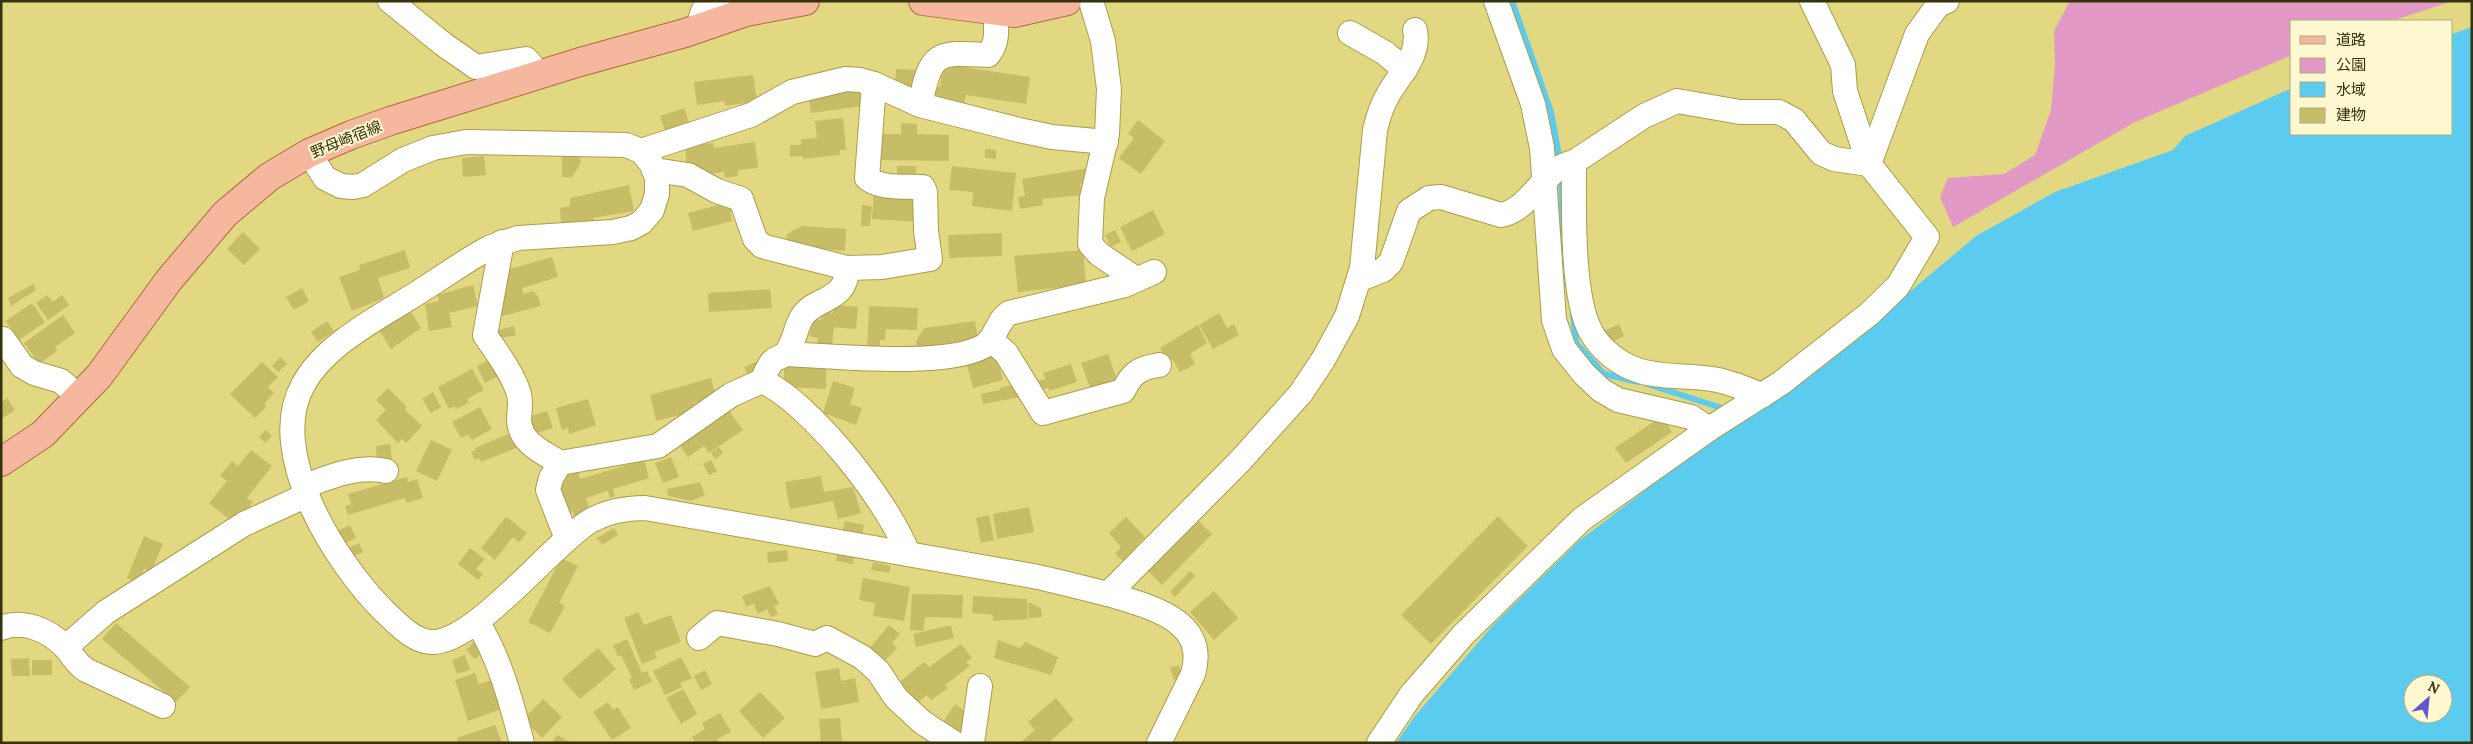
<svg xmlns="http://www.w3.org/2000/svg" width="2473" height="744" font-family="Lora,'Noto Sans JP',serif">
<style>
.green{fill:#e299c6}
.water{fill:#5bccf0;fill-rule:evenodd}
.lines{fill:none;stroke-linecap:round;stroke-linejoin:round}
.stream{stroke:#5bccf0;stroke-width:6}
.building{fill:#c7bd67}
.minor-casing{stroke:#a99e48;stroke-width:26}
.major-casing{stroke:#ae6941;stroke-width:30}
.minor{stroke:#fff;stroke-width:24}
.major{stroke:#f5b79e;stroke-width:28}
.labels{text-anchor:middle;dominant-baseline:central;stroke-width:4;stroke-linejoin:round;paint-order:stroke}
.street-label{font-size:15px;fill:#36320d;stroke:#fdf8cf}
</style>
<rect width="100%" height="100%" fill="#e3d882"/>
<path class="green" d="M2070,1H2452L2392,21H2292V55L2135,122L1953,227L1940,197L1948,178L2004,174L2035,155L2051,110L2055,64L2054,31Z"/>
<path class="water" d="M2472,27V743H1396L1415,716L1494,624L1579,541L1678,465L1771,400L1913,289L1976,236L2055,192L2173,150L2185,136L2292,88V134H2452V34ZM2413,684H2443V714H2413Z"/>
<g class="lines">
<g class="stream">
<path d="M1512,1L1551,112L1560,162"/>
<path d="M1561,175L1563,232"/>
<path d="M1573,314L1576,343L1604,374L1638,382"/>
<path d="M1647,384L1728,410"/>
</g>
</g>
<g class="building">
<path d="M943,64L1030,77L1026,104L966,95L964,106L929,101L931,86L940,87Z"/>
<path d="M896,69L918,70L917,90L895,89Z"/>
<path d="M753,75L757,101L725,106L724,101L697,105L694,82Z"/>
<path d="M859,87L862,106L811,113L808,95Z"/>
<path d="M684,108L689,122L665,131L660,116Z"/>
<path d="M843,118L846,150H840V155L803,159L802,156L790,157V145H801V139L817,138L815,121Z"/>
<path d="M1138,120L1165,141L1141,174L1119,158L1134,138L1128,134Z"/>
<path d="M901,123L917,124V134L949,135V161L877,160V134H901Z"/>
<path d="M755,142L758,168L738,170V176L725,178L724,172L702,175L701,167L687,169L685,146L713,143L714,148Z"/>
<path d="M985,149L996,150V159L985,158Z"/>
<path d="M562,155H579L581,163L572,177H562Z"/>
<path d="M484,156L486,175L463,177L462,158Z"/>
<rect x="897" y="166" width="19" height="13"/>
<path d="M952,166L1016,173L1012,211L972,206L973,192L949,190Z"/>
<path d="M1089,168L1091,182L1080,184L1082,195L1042,199L1043,205L1020,209L1018,197L1025,196L1022,179Z"/>
<path d="M629,185L634,211L593,218L594,221L561,223L560,208L570,206V198Z"/>
<path d="M874,190L920,193L918,222L872,219Z"/>
<path d="M733,201L736,211L730,212L732,221L693,231L688,213Z"/>
<path d="M862,205L872,206L870,226H861Z"/>
<path d="M1153,210L1165,234L1132,251L1120,227Z"/>
<path d="M802,226L846,229L845,251L786,246L787,234Z"/>
<path d="M1115,230L1121,242L1111,247L1105,235Z"/>
<path d="M243,232L260,249L244,265L227,249Z"/>
<path d="M1002,233V256L949,258L948,235Z"/>
<path d="M405,250L410,268L378,278L384,298L352,311L339,277L360,270L359,265Z"/>
<path d="M1083,250L1086,285L1018,292L1014,256Z"/>
<path d="M552,257L558,277L522,288L523,294L533,291L538,296L541,306L502,316L497,302L503,271Z"/>
<path d="M33,284L36,290L11,306L8,298Z"/>
<path d="M473,285L478,306L449,313L452,327L429,331L425,304L439,301L437,295Z"/>
<path d="M302,288L309,301L294,310L286,297Z"/>
<path d="M770,289L772,308L709,312L708,293Z"/>
<path d="M47,295L53,302L62,295L69,305L48,320L36,303Z"/>
<path d="M32,303L45,322L19,340L6,321Z"/>
<path d="M834,305L858,307L856,329L834,327L832,345L817,344L818,338L809,336L814,319L821,320L822,312L833,313Z"/>
<path d="M869,306L918,308L917,330L886,329L885,340H880V348H867Z"/>
<path d="M409,309L421,328L391,349L379,330Z"/>
<path d="M1219,313L1227,328L1234,324L1239,335L1213,349L1199,325Z"/>
<path d="M63,315L75,333L55,347L57,351L39,364L24,343Z"/>
<path d="M327,321L334,331L318,342L311,332Z"/>
<path d="M975,321L978,339L927,346L918,351L916,341L924,328Z"/>
<path d="M1619,324L1624,336L1610,343L1604,331Z"/>
<path d="M1198,325L1207,343L1190,354L1195,364L1180,372L1172,359L1168,362L1160,348Z"/>
<path d="M514,326L516,335L498,339L495,331Z"/>
<path d="M991,354L997,358L1003,380L973,388L967,365L973,364L972,358Z"/>
<path d="M1108,354L1117,380L1091,390L1081,363Z"/>
<path d="M280,357L287,364L278,372L272,366Z"/>
<path d="M492,359L500,375L485,383L477,366Z"/>
<path d="M758,361L762,372L749,378L744,367Z"/>
<path d="M262,362L278,377L268,387L274,393L264,404L267,406L255,418L230,394Z"/>
<path d="M1071,364L1077,382L1049,391L1048,388L1039,390L1037,381L1045,379L1043,373Z"/>
<path d="M784,366L826,368V389L784,387Z"/>
<path d="M472,369L484,390L467,399L469,403L456,409L455,406L449,409L438,387Z"/>
<path d="M711,378L716,397L694,403L696,411L656,421L650,395Z"/>
<path d="M833,381L855,388L850,404L862,408L856,425L823,413Z"/>
<path d="M1018,383L1021,397L983,404L981,394L1000,390V388Z"/>
<path d="M388,388L407,407L405,410L422,426L406,443L402,439L398,443L376,420L386,410L376,400Z"/>
<path d="M433,392L441,407L431,413L422,399Z"/>
<path d="M7,398L15,410L1,419V402Z"/>
<path d="M588,399L596,425L569,434L568,428L562,430L556,408Z"/>
<path d="M725,405L743,430L709,453L704,446L688,457L676,439Z"/>
<path d="M480,407L492,429L472,440L468,435L461,438L452,422Z"/>
<path d="M547,411L553,428L533,434L528,417Z"/>
<path d="M1662,416L1672,432L1626,463L1615,448Z"/>
<path d="M266,430L272,436L265,443L259,437Z"/>
<path d="M515,431L521,446L481,462L479,458L475,460L471,452L476,450L475,448Z"/>
<path d="M431,440L452,450L437,481L416,471Z"/>
<path d="M390,444L392,460L377,462L376,446Z"/>
<path d="M719,447L723,453L715,459L711,453Z"/>
<path d="M251,450L272,466L247,498L253,502L241,519L235,514L230,520L209,503L227,481L220,476L232,461L238,466Z"/>
<path d="M671,457L679,477L663,483L655,463Z"/>
<path d="M644,460L649,478L613,489L615,496L610,498L608,491L586,498L590,511L575,517L572,511L564,514L553,487L559,478L578,472L580,479Z"/>
<path d="M711,460L717,471L709,475L703,464Z"/>
<path d="M821,476L824,492L853,487L861,513L838,519L833,501L790,509L785,482Z"/>
<path d="M407,477L408,482L417,479L423,498L407,503L405,498L348,515L345,506L351,504L348,494Z"/>
<path d="M700,482L705,495L691,501L668,496L667,489Z"/>
<path d="M1029,507L1034,532L997,539L993,514Z"/>
<path d="M989,515L994,540L981,543L976,518Z"/>
<path d="M1498,516L1528,546L1431,644L1401,615Z"/>
<path d="M506,517L527,533L519,542L513,537L495,560L481,548Z"/>
<path d="M1126,517L1145,537L1123,561L1115,554L1121,547L1109,533Z"/>
<path d="M1194,517L1212,534L1162,585L1145,568Z"/>
<path d="M845,521L864,525L862,536L842,532Z"/>
<path d="M350,525L356,538L344,544L337,531Z"/>
<path d="M614,528L618,535L602,545L597,538Z"/>
<path d="M144,536L163,544L151,572L144,569L138,583L127,578Z"/>
<path d="M359,543L363,552L352,557L348,548Z"/>
<path d="M470,548L485,559L476,569L483,574L478,580L458,564Z"/>
<path d="M787,550L788,561L768,563L767,552Z"/>
<path d="M837,554L854,557L853,564L836,561Z"/>
<path d="M561,558L578,566L559,603L565,606L550,633L528,622Z"/>
<path d="M873,562L891,566L889,573L871,570Z"/>
<path d="M1190,571L1195,576L1175,597L1170,592Z"/>
<path d="M863,578L910,587L904,621L873,616L875,603L859,600Z"/>
<path d="M770,586L779,604L774,606L778,614L771,617L767,609L758,614L754,604L746,607L742,596Z"/>
<path d="M1214,591L1238,618L1214,640L1190,612Z"/>
<path d="M912,594L963,595L962,618L925,617L923,631L910,630Z"/>
<path d="M973,596L1027,599L1028,619L993,621V615L972,613Z"/>
<path d="M1028,602L1041,608L1042,617L1029,618Z"/>
<path d="M638,612L644,625L671,615L681,642L654,652L657,658L642,664L624,618Z"/>
<path d="M116,623L190,687L176,702L102,639Z"/>
<path d="M889,625L900,634L892,643L897,648L881,665L866,652Z"/>
<path d="M951,625L954,638L916,647L913,634Z"/>
<path d="M627,639L642,673L647,671L652,682L634,690L629,679L632,678L621,655L618,657L613,645Z"/>
<path d="M476,640L485,650L475,659L466,650Z"/>
<path d="M998,640L1020,648L1025,642L1058,657L1051,675L994,658Z"/>
<path d="M961,644L972,658L966,662L970,666L945,685L948,688L931,700L927,695L913,706L896,685L924,662L929,667Z"/>
<path d="M598,648L616,669L580,699L562,679Z"/>
<path d="M465,655L470,670L457,674L452,660Z"/>
<path d="M681,657L692,678L680,683L682,687L665,695L653,671Z"/>
<path d="M29,658L30,676H12L11,659Z"/>
<rect x="32" y="660" width="20" height="15"/>
<path d="M1179,665L1182,676L1174,680L1170,668Z"/>
<path d="M839,668L841,681L855,678L859,702L821,709L815,672Z"/>
<path d="M705,670L712,684L701,690L694,676Z"/>
<path d="M475,673L479,684L492,680L502,709L468,721L455,680Z"/>
<path d="M683,689L697,714L681,724L666,698Z"/>
<path d="M760,692L785,718L763,738L739,711Z"/>
<path d="M1056,698L1074,720L1048,743H1020L1035,730L1028,722Z"/>
<path d="M543,699L562,717L542,738L523,719Z"/>
<path d="M608,702L613,710L618,707L631,728L612,740L593,712Z"/>
<path d="M955,704L968,713L959,736L941,725Z"/>
<path d="M720,713L731,732L717,739L719,743H696L692,737L705,729L702,723Z"/>
<path d="M840,718L842,743H821L819,719Z"/>
<path d="M495,725L502,743H458L457,738Z"/>
<path d="M557,735L571,743H552Z"/>
</g>
<g class="lines">
<defs>
<g id="minor">
<path d="M390,1L443,44L476,67L526,59L540,75"/>
<path d="M1091,1L1103,41L1109,89L1107,134L1092,198L1090,244L1099,254L1136,279"/>
<path d="M1496,1L1533,104L1542,148L1554,320L1564,349L1584,374L1601,390L1618,400L1691,417L1709,429"/>
<path d="M698,28L703,11L718,1"/>
<path d="M1350,33L1385,53L1405,70"/>
<path d="M920,105C931,51 936,52 988,55C999,42 996,28 995,11"/>
<path d="M641,151L751,115L792,92L846,79L860,80L874,84L920,105L1019,130L1052,137L1106,142"/>
<path d="M309,153L325,178L341,186L353,187L363,185L403,160L433,148L466,142L626,145L641,151L651,163L657,178V194L652,210L642,222L631,228L613,232L518,238L491,247C467,259 445,276 422,290C384,315 325,343 303,385C265,453 337,565 385,612C398,624 413,641 431,642C473,645 551,545 590,521C606,512 626,508 645,508L1033,576C1061,582 1088,589 1115,596C1154,608 1208,622 1193,674L1159,743"/>
<path d="M1574,162C1574,204 1571,297 1591,332C1600,349 1619,364 1637,370C1660,378 1688,375 1712,379C1729,381 1747,390 1763,395"/>
<path d="M654,170L688,175L717,191L741,199L755,239L762,246L847,268C847,303 815,296 802,317C795,328 795,342 786,353C783,357 777,357 773,361C768,365 765,375 762,381"/>
<path d="M502,242L485,335C497,353 511,371 518,391C522,401 519,411 519,421C521,444 543,452 560,463L551,478L548,490L567,539"/>
<path d="M847,268L882,267L930,259L926,231L925,192L923,187C906,186 880,189 867,178L874,84"/>
<path d="M1360,279L1383,270L1391,262L1409,211L1429,198L1441,197L1501,215C1532,209 1543,168 1574,162L1644,116L1677,101L1740,112H1779L1794,120L1821,153L1834,159L1869,164L1845,91L1843,65L1812,1"/>
<path d="M1,339H3L22,366L34,373L61,381L79,397"/>
<path d="M991,340L1006,353L1043,413L1123,391C1132,373 1139,368 1159,365"/>
<path d="M785,354C831,356 947,368 984,346C996,338 997,321 1009,313L1125,285L1154,272"/>
<path d="M560,463L658,446L731,395L762,381C811,403 890,504 908,554"/>
<path d="M305,486C332,476 357,465 386,471"/>
<path d="M1108,594L1241,460L1301,393L1323,360L1347,316L1362,268L1375,130C1378,117 1382,105 1389,93C1401,73 1420,55 1415,30"/>
<path d="M477,622C500,658 511,702 522,743"/>
<path d="M1,628C23,619 49,630 65,647C74,656 74,662 86,670L163,706"/>
<path d="M699,638L717,623L778,634L815,644L827,638L862,657L878,671L896,698L922,722L954,743"/>
<path d="M66,647L106,612L244,524L307,495"/>
<path d="M972,743L980,686"/>
<path d="M1379,743L1411,695L1463,635L1582,519L1709,429L1781,383L1869,314L1898,286L1927,237L1869,164L1917,34L1938,5L1947,1"/>
</g>
<g id="major">
<path d="M923,1L1014,13L1067,1"/>
<path d="M1,462L43,434L99,376L169,280L225,214L269,177L309,153L351,135L390,121L580,62L685,33L746,12L805,1"/>
</g>
</defs>
<use href="#minor" class="minor-casing"/>
<use href="#major" class="major-casing"/>
<use href="#minor" class="minor"/>
<use href="#major" class="major"/>
</g>
<g class="labels">
<g class="street-label">
<text transform="translate(346 139) rotate(-22)">野母崎宿線</text>
</g>
</g>
<rect width="2473" height="744" fill="none" stroke="#36320d" stroke-width="5"/>
<rect x="2290" y="20" width="162" height="115" fill="#fdf8cf" stroke="#ada981"/>
<rect x="2300" y="36" width="25" height="8" fill="#f5b79e" stroke="#ada981"/>
<text x="2336" y="45" font-size="15" fill="#36320d">道路</text>
<rect x="2300" y="58" width="25" height="15" fill="#e299c6" stroke="#ada981"/>
<text x="2336" y="70" font-size="15" fill="#36320d">公園</text>
<rect x="2300" y="82" width="25" height="15" fill="#5bccf0" stroke="#ada981"/>
<text x="2336" y="95" font-size="15" fill="#36320d">水域</text>
<rect x="2300" y="108" width="25" height="15" fill="#c7bd67" stroke="#ada981"/>
<text x="2336" y="120" font-size="15" fill="#36320d">建物</text>
<g transform="translate(2428 699) rotate(27)"><circle r="24" fill="#fdf8cf" stroke="#ada981"/>
<path d="M0-4L9 19L0 12L-9 19Z" fill="#6157cf"/>
<text y="-8" font-size="14" font-weight="bold" text-anchor="middle" fill="#36320d">N</text>
</g>
</svg>
